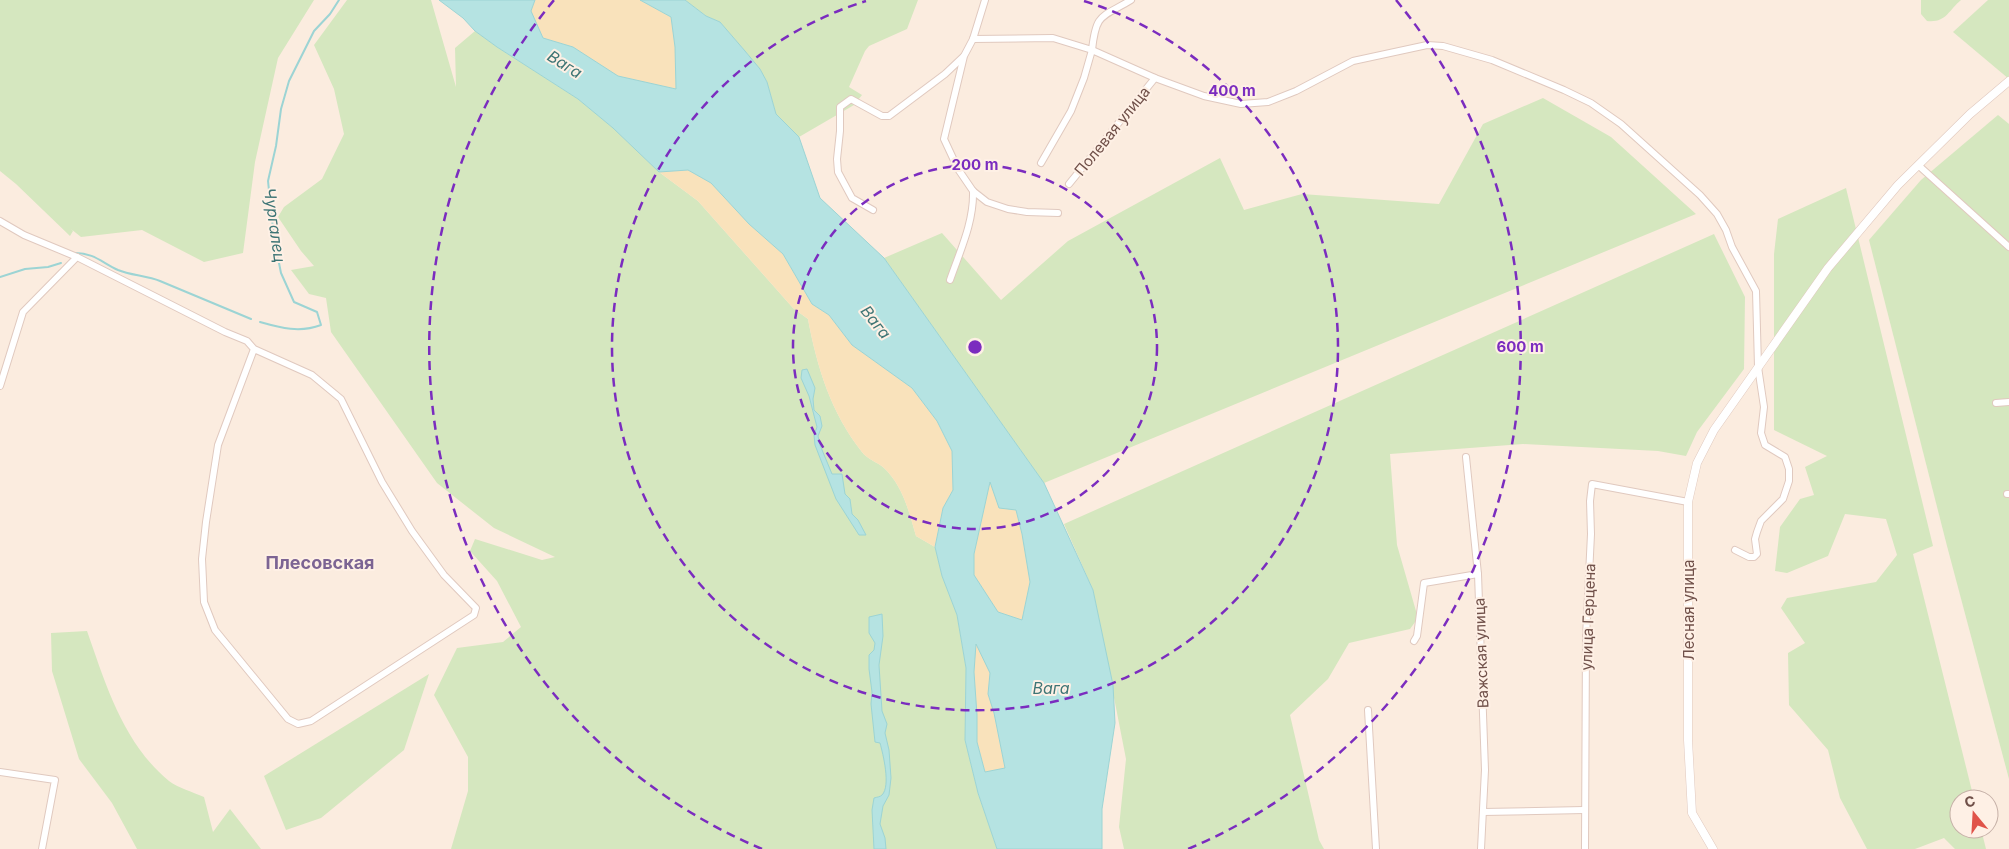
<svg xmlns="http://www.w3.org/2000/svg" width="2009" height="849" font-family="Inter,sans-serif">
<style>
.green{fill:#d5e7bf}
.sand{fill:#f9e2bb}
.water{fill:#b5e3e2;stroke:#9cd4d4;fill-rule:evenodd}
.lines{fill:none;stroke-linecap:round;stroke-linejoin:round}
.stream{stroke:#9cd4d4;stroke-width:2}
.minor-casing{stroke:#e0c9bf;stroke-width:8}
.tertiary-casing{stroke:#e0c9bf;stroke-width:9}
.minor{stroke:#fff;stroke-width:6}
.tertiary{stroke:#fff;stroke-width:8}
.ring{fill:none;stroke:#7b2cbf;stroke-width:2.5;stroke-dasharray:9 6}
.labels{text-anchor:middle;dominant-baseline:central;stroke-width:4;stroke-linejoin:round;paint-order:stroke}
.street-label{font-size:15px;fill:#705049;stroke:#fef0e5}
.water-label{font-size:16px;font-style:italic;fill:#3e7575;stroke:#fef0e5}
.quarter-label{font-size:18px;font-weight:bold;fill:#7c6493;stroke:#fef0e5}
.centre{fill:#7b2cbf;stroke:#fef0e5;stroke-width:2.5}
.ring-label{font-size:15px;text-anchor:middle;font-weight:bold;fill:#7b2cbf;stroke:#fef0e5;stroke-width:4;stroke-linejoin:round;paint-order:stroke}
</style>
<rect width="100%" height="100%" fill="#fbecdf"/>
<g class="green">
<path d="M0,0H314L278,58L255,162L243,253L204,262L142,230L81,237L71,229L73,231L70,236L16,184L0,171Z"/>
<path d="M347,0H431L456,87L455,48L475,31L497,47L578,99L613,128L659,172L698,201L793,308L808,319C817,367 831,413 862,452C867,459 877,462 883,467C903,485 909,512 916,536L935,547L942,576L957,615L966,668L965,740L978,793L997,849H451L468,791V757L434,695L457,648L503,642L521,627L497,581L470,551L475,539L542,560L555,557L494,528L437,483L331,332L326,298L309,294L291,270L314,266L301,251L278,217L284,207L322,179L344,134L334,89L314,45Z"/>
<path d="M685,0H918L907,29L869,46L865,51L849,87L862,95L854,105L799,137L776,114L767,82L760,69L745,51L720,22L706,16Z"/>
<path d="M1921,0H1961C1948,11 1946,23 1927,21L1921,14Z"/>
<path d="M1988,0H2009V79L1953,32Z"/>
<path d="M1543,98L1611,137L1696,214L1044,483L884,258L942,233L1001,300L1068,241L1220,158L1244,210L1302,194L1439,204L1483,124Z"/>
<path d="M1998,115L2009,124V779L1947,546L1869,240L1921,180Z"/>
<path d="M1846,188L1933,546L1913,554L1974,799H1959V829H1981L1986,849H1955L1944,838L1915,849H1867L1840,798L1828,750L1789,705L1788,653L1805,643L1781,608L1787,598L1876,582L1897,555L1886,519L1845,514L1828,556L1787,573L1775,571L1780,527L1800,499L1814,495L1805,467L1827,456L1774,430V254L1778,219Z"/>
<path d="M1714,234L1745,297L1744,369L1697,432L1686,456L1658,451L1523,444L1390,454L1397,545L1418,618L1410,629L1349,643L1328,679L1290,715L1319,840L1324,849H1124L1119,827L1126,759L1093,590L1064,524Z"/>
<path d="M87,631C106,685 123,743 169,781C178,788 193,792 204,797L213,832L230,809L261,849H137L112,803L79,759L52,671L51,633Z"/>
<path d="M429,674L404,750L321,818L286,830L264,776Z"/>
</g>
<g class="sand">
<path d="M535,0H640L671,17L675,47L676,89L618,76L573,47L543,38L531,11Z"/>
<path d="M688,170L711,183L749,224L783,254L812,304L829,315L852,345L912,388L937,421L952,451L953,490L943,508L935,547L916,536C909,512 903,485 883,467C877,462 867,459 862,452C831,413 817,367 808,319L793,308L698,201L659,172Z"/>
<path d="M990,481L1016,510L1022,534L1030,582L1022,621L998,612L974,575V554Z"/>
<path d="M976,643L990,673L988,694L994,713L1005,768L985,772L977,742V715L974,672Z"/>
</g>
<g class="water">
<path d="M439,0H535L531,11L543,38L573,47L618,76L676,89L675,47L671,17L640,0H685L706,16L720,22L745,51L760,69L767,82L776,114L799,137L820,198L884,258L1044,483L1093,590L1113,685L1115,723L1102,809V849H997L978,793L965,740L966,668L957,615L942,576L935,547L943,508L953,490L952,451L937,421L912,388L852,345L829,315L812,304L783,254L749,224L711,183L688,170L659,172L613,128L578,99L497,47L475,31L463,18ZM990,482L999,508L1016,510L1022,534L1030,582L1022,620L998,612L974,575V554ZM976,644L990,673L988,694L994,713L1005,768L985,772L977,742V715L974,672Z"/>
<path d="M807,369L815,388L813,399L814,410L820,416L822,426L818,436L820,445L832,474H842L845,494L850,499L852,514L858,520L866,535H859L836,499L815,445L814,435L817,427L809,396L801,378L802,370Z"/>
<path d="M882,614L883,636L879,665L882,711L887,724L885,733L889,750L891,778L889,795L883,806L880,824L885,838L886,849H874L872,810L874,798C877,797 880,797 882,795C891,786 883,754 880,743L875,742L871,704L872,692L869,669V655L874,650L875,643L869,633V617Z"/>
</g>
<g class="lines">
<g class="stream">
<path d="M75,253C94,253 101,262 118,270C130,275 147,276 160,281L251,319"/>
<path d="M0,277L25,269L48,267L61,263"/>
<path d="M260,322C281,328 300,333 321,325L317,312L294,302L281,273L274,238L268,181L276,146L281,109L289,81L314,31L330,14L339,0"/>
</g>
<defs>
<g id="minor">
<path d="M985,0L973,39L964,56L944,139L958,169L973,191L987,202L1008,209L1027,212L1058,213"/>
<path d="M973,39L1053,38L1092,50C1096,13 1101,18 1131,0"/>
<path d="M1041,163L1071,111L1084,78L1092,50L1155,78L1204,96L1241,104L1268,102L1296,91L1353,61L1427,45L1443,46L1492,60L1564,90L1591,103L1621,124L1700,195L1717,214L1726,230L1732,247L1756,291L1758,367L1764,407L1761,433L1765,445L1785,457L1789,469V481L1783,499L1761,521L1757,532L1755,539L1757,554L1754,557H1749L1735,550"/>
<path d="M1918,165L2009,247"/>
<path d="M1069,184L1155,78"/>
<path d="M873,210L852,198L838,172L837,159L840,131V107L851,99L882,116H889L945,74L963,57"/>
<path d="M0,221L24,235L77,257"/>
<path d="M950,280C960,251 974,222 973,191"/>
<path d="M0,386L23,312L77,257L225,332L247,341L254,349L218,445L206,522L202,559L204,602L215,630L288,719L298,724L311,721L474,615L476,608L444,575L412,531L382,482L341,399L312,375L254,349"/>
<path d="M1996,403L2009,402"/>
<path d="M1466,457L1478,574L1485,770L1481,849"/>
<path d="M2007,494H2009"/>
<path d="M1414,641L1417,636L1424,583L1478,574"/>
<path d="M1368,710L1376,849"/>
<path d="M0,772L55,780L42,849"/>
<path d="M1483,812L1584,810"/>
<path d="M1585,849L1586,637L1591,534L1590,501L1592,484L1688,502"/>
</g>
<path id="tertiary" d="M1713,849L1692,813L1688,740V502L1697,463L1714,430L1828,268L1898,185L1970,114L2009,81"/>
</defs>
<use href="#minor" class="minor-casing"/>
<use href="#tertiary" class="tertiary-casing"/>
<use href="#minor" class="minor"/>
<use href="#tertiary" class="tertiary"/>
</g>
<g class="ring">
<circle cx="975" cy="347" r="182"/>
<path d="M1084 1A363 363 0 1 1 866 1"/>
<path d="M762 849A545 545 0 0 1 554 0M1396 0A545 545 0 0 1 1188 849"/>
</g>
<g class="labels">
<g class="street-label">
<text transform="translate(1112 131) rotate(-51)">Полевая улица</text>
<text transform="translate(1688 610) rotate(-90)">Лесная улица</text>
<text transform="translate(1588 617) rotate(-88)">улица Герцена</text>
<text transform="translate(1481 653) rotate(-92)">Важская улица</text>
</g>
<g class="water-label">
<text transform="translate(565 64) rotate(32)">Вага</text>
<text transform="translate(275 225) rotate(82)">Чургалец</text>
<text transform="translate(876 322) rotate(51)">Вага</text>
<text x="1051" y="688">Вага</text>
</g>
<g class="quarter-label">
<text x="320" y="562">Плесовская</text>
</g>
</g>
<circle cx="975" cy="347" r="8" class="centre"/>
<g class="ring-label">
<text x="1232" y="96">400 m</text>
<text x="975" y="170">200 m</text>
<text x="1520" y="352">600 m</text>
</g>
<g transform="translate(1974 814) rotate(342)"><circle r="24" fill="#fef0e5" stroke="#c5b0a7"/>
<path d="M0-4L9 19L0 12L-9 19Z" fill="#e05349"/>
<text y="-8" font-size="14" font-weight="bold" text-anchor="middle" fill="#705049">С</text>
</g>
</svg>
